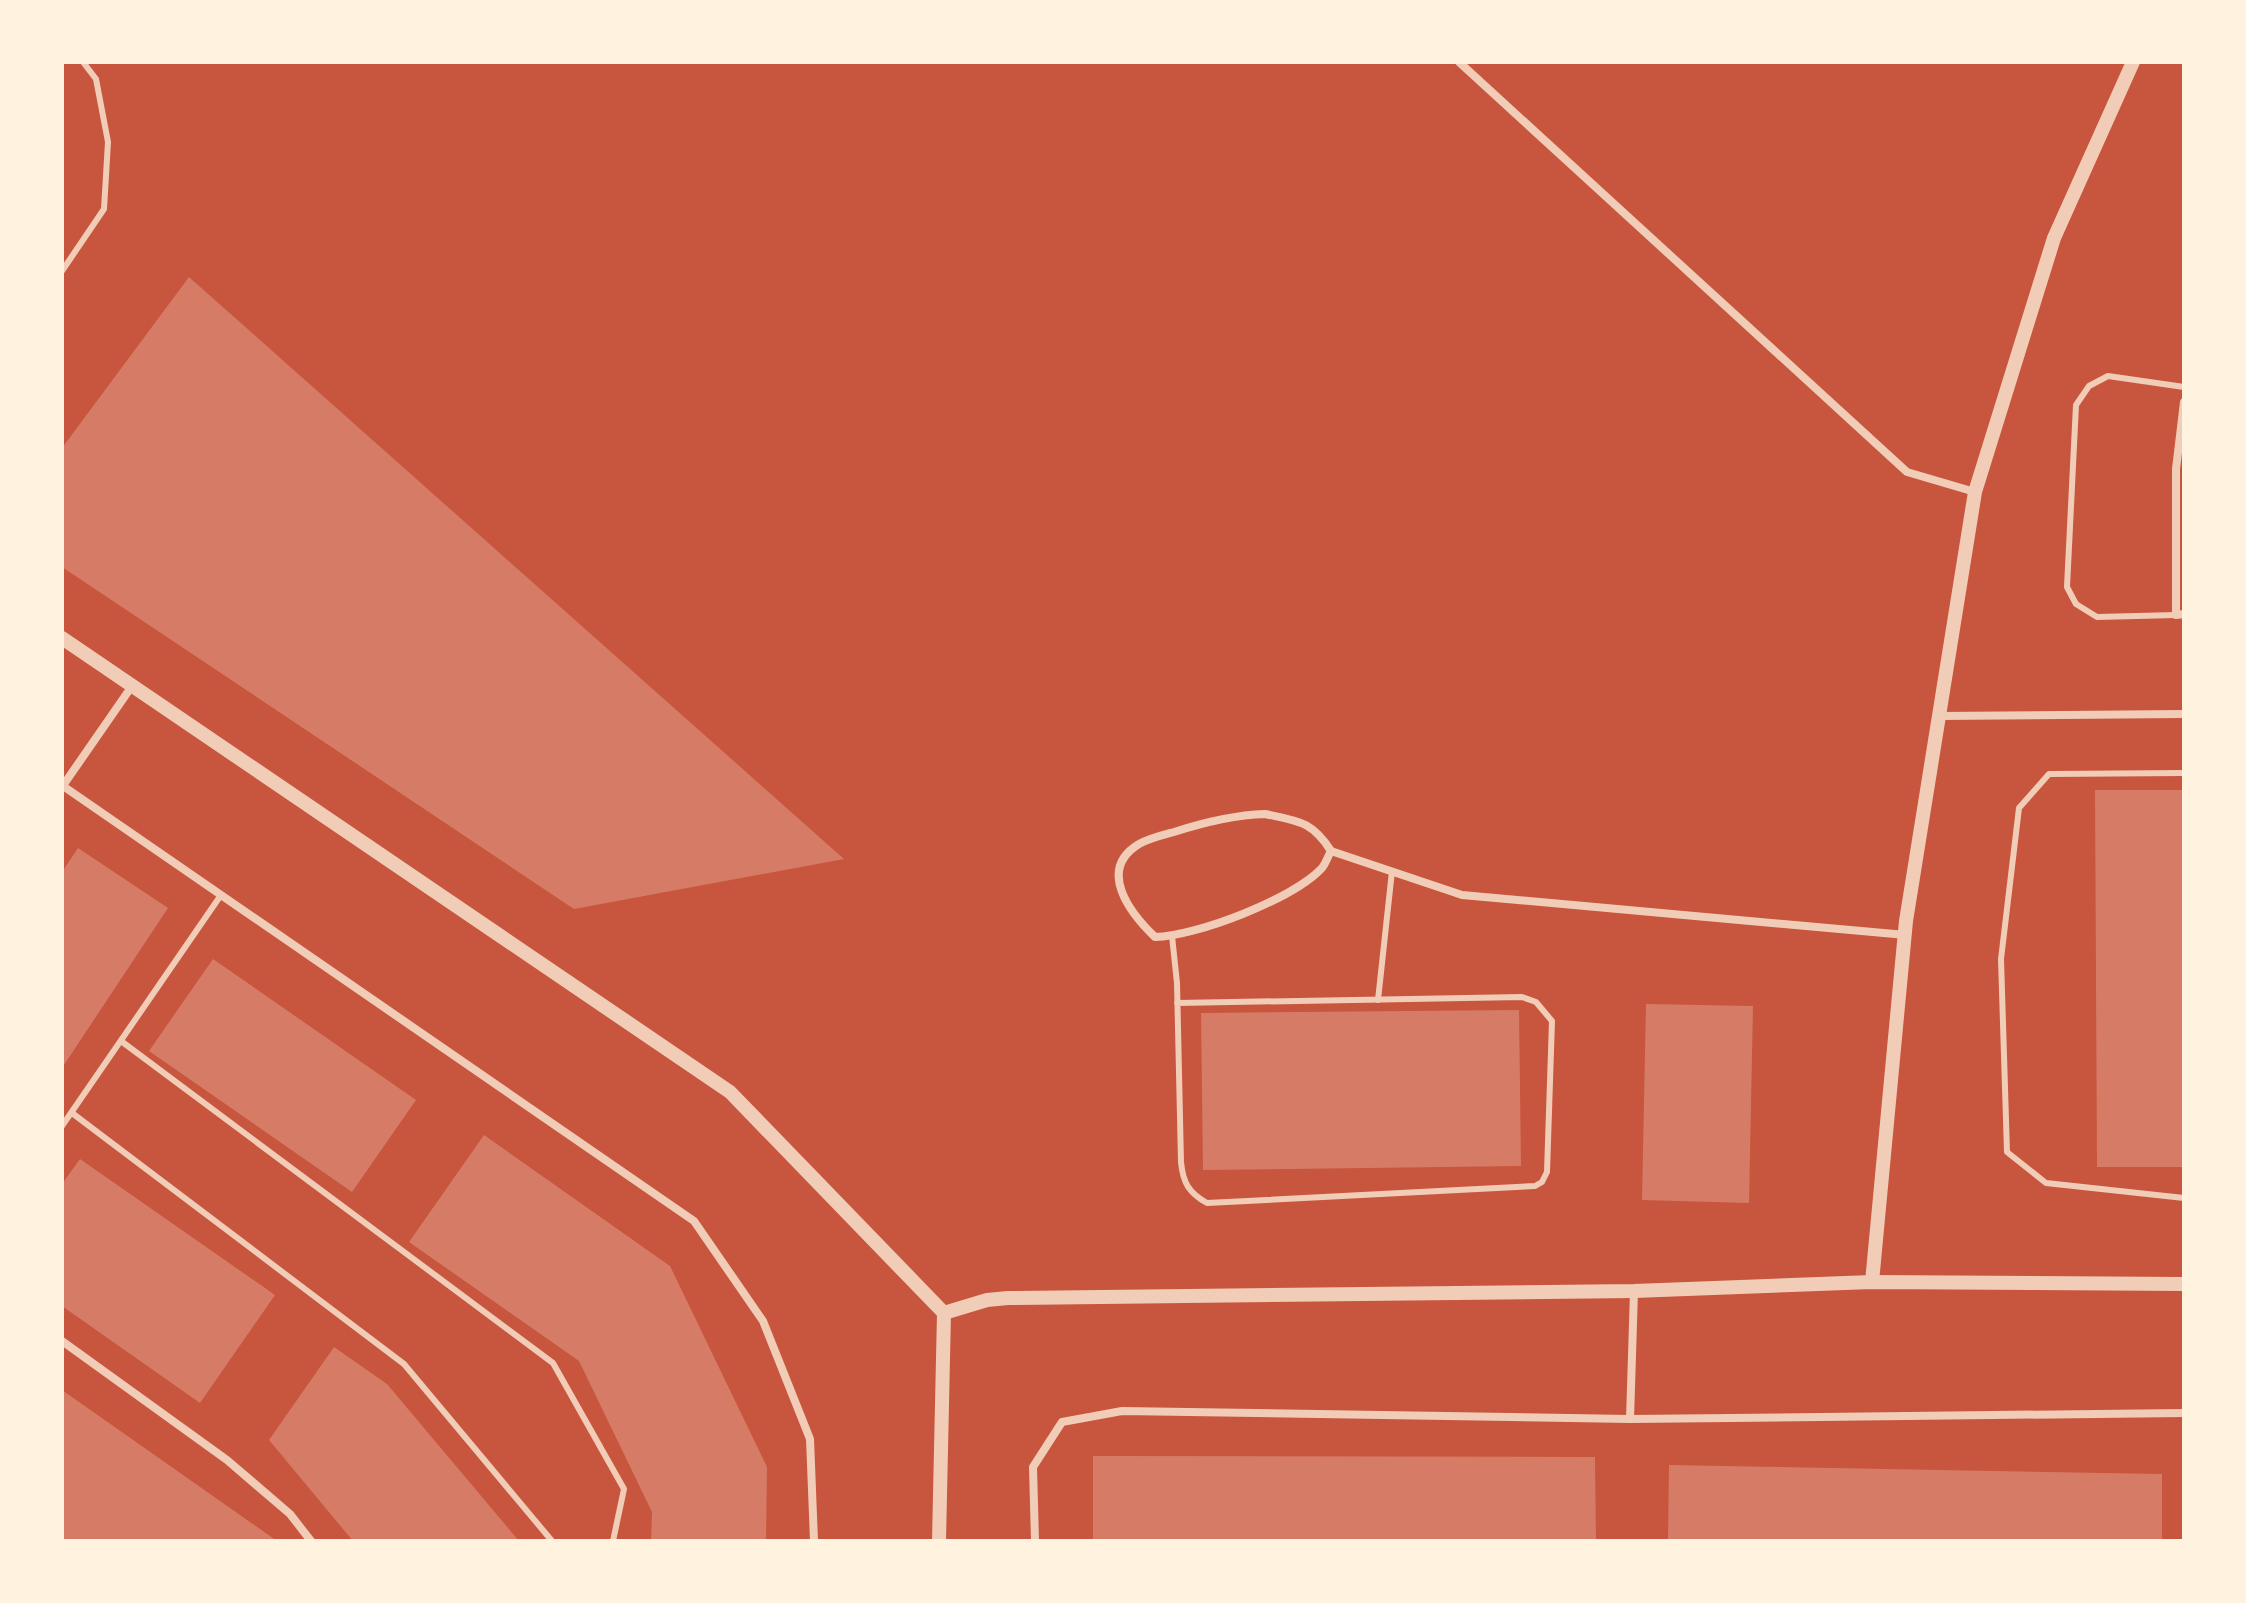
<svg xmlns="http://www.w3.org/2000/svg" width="2246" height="1603" font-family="Inter,sans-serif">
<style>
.building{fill:#d67c66}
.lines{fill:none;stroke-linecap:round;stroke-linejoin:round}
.service{stroke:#f1ccb7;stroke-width:6}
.minor{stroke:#f1ccb7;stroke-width:8}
.tertiary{stroke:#f1ccb7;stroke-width:14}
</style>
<rect width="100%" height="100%" fill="#c8553d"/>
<g class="building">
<path d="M189,277L844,859L574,909L62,567V448Z"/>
<path d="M2095,790H2184V1167H2097Z"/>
<path d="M78,848L168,908L62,1068V872Z"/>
<path d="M213,959L416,1100L352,1192L149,1051Z"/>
<path d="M1646,1004L1753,1006L1749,1203L1642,1200Z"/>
<path d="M1519,1010L1521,1166L1203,1170L1201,1013Z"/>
<path d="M484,1135L670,1266L767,1467L766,1541H651L652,1512L579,1361L409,1242Z"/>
<path d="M80,1159L275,1295L200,1403L62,1306V1184Z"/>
<path d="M334,1347L387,1384L519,1541H353L269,1440Z"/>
<path d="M62,1390L277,1541H62Z"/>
<path d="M1093,1456L1595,1457L1596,1541H1093Z"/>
<path d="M1669,1465L2162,1474V1541H1668Z"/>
</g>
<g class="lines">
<g class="service">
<path d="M62,271L104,209L108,142L96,79L83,62"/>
<path d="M2176,615L2097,617L2076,604L2067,587L2076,405L2089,386L2108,376L2184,387"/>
<path d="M2184,773L2049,774L2019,808L2001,959L2007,1152L2046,1183L2184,1198"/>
<path d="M1172,936L1177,983L1181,1162C1183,1183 1189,1193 1207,1203L1535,1186L1542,1182L1547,1172L1552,1021L1536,1002L1522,997L1177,1003"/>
<path d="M1378,1000L1392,871"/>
<path d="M121,1041L553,1363L624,1489L613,1541"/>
<path d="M72,1113L404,1364L552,1541"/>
<path d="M62,1126L221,895"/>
</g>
<g class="minor">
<path d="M1459,62L1907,472L1975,492"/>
<path d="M2184,402L2176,469V615L2184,614"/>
<path d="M1939,716L2184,714"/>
<path d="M63,786L694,1221L763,1321L810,1439L814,1541"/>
<path d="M62,787L132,686"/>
<path d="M1265,814C1298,821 1312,821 1331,851C1328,856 1326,863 1322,868C1293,899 1197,936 1155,937C1131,914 1096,870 1139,844C1150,838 1163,835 1174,832C1205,822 1233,815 1265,814Z"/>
<path d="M1331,851L1462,895L1906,935"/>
<path d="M62,1341L227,1460L290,1514L311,1541"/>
<path d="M1630,1419L1634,1291"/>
<path d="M1035,1541L1033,1467L1062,1422L1122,1411L1630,1419L2184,1413"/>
</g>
<g class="tertiary">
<path d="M62,638L730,1092L944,1313L939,1541"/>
<path d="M1872,1282L1906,921L1975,492L2054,238L2133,62"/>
<path d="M944,1313L987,1300L1008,1298L1634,1291L1872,1282L2184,1284"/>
</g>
</g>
<rect width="2246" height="1603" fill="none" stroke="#fff3e0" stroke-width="128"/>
</svg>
